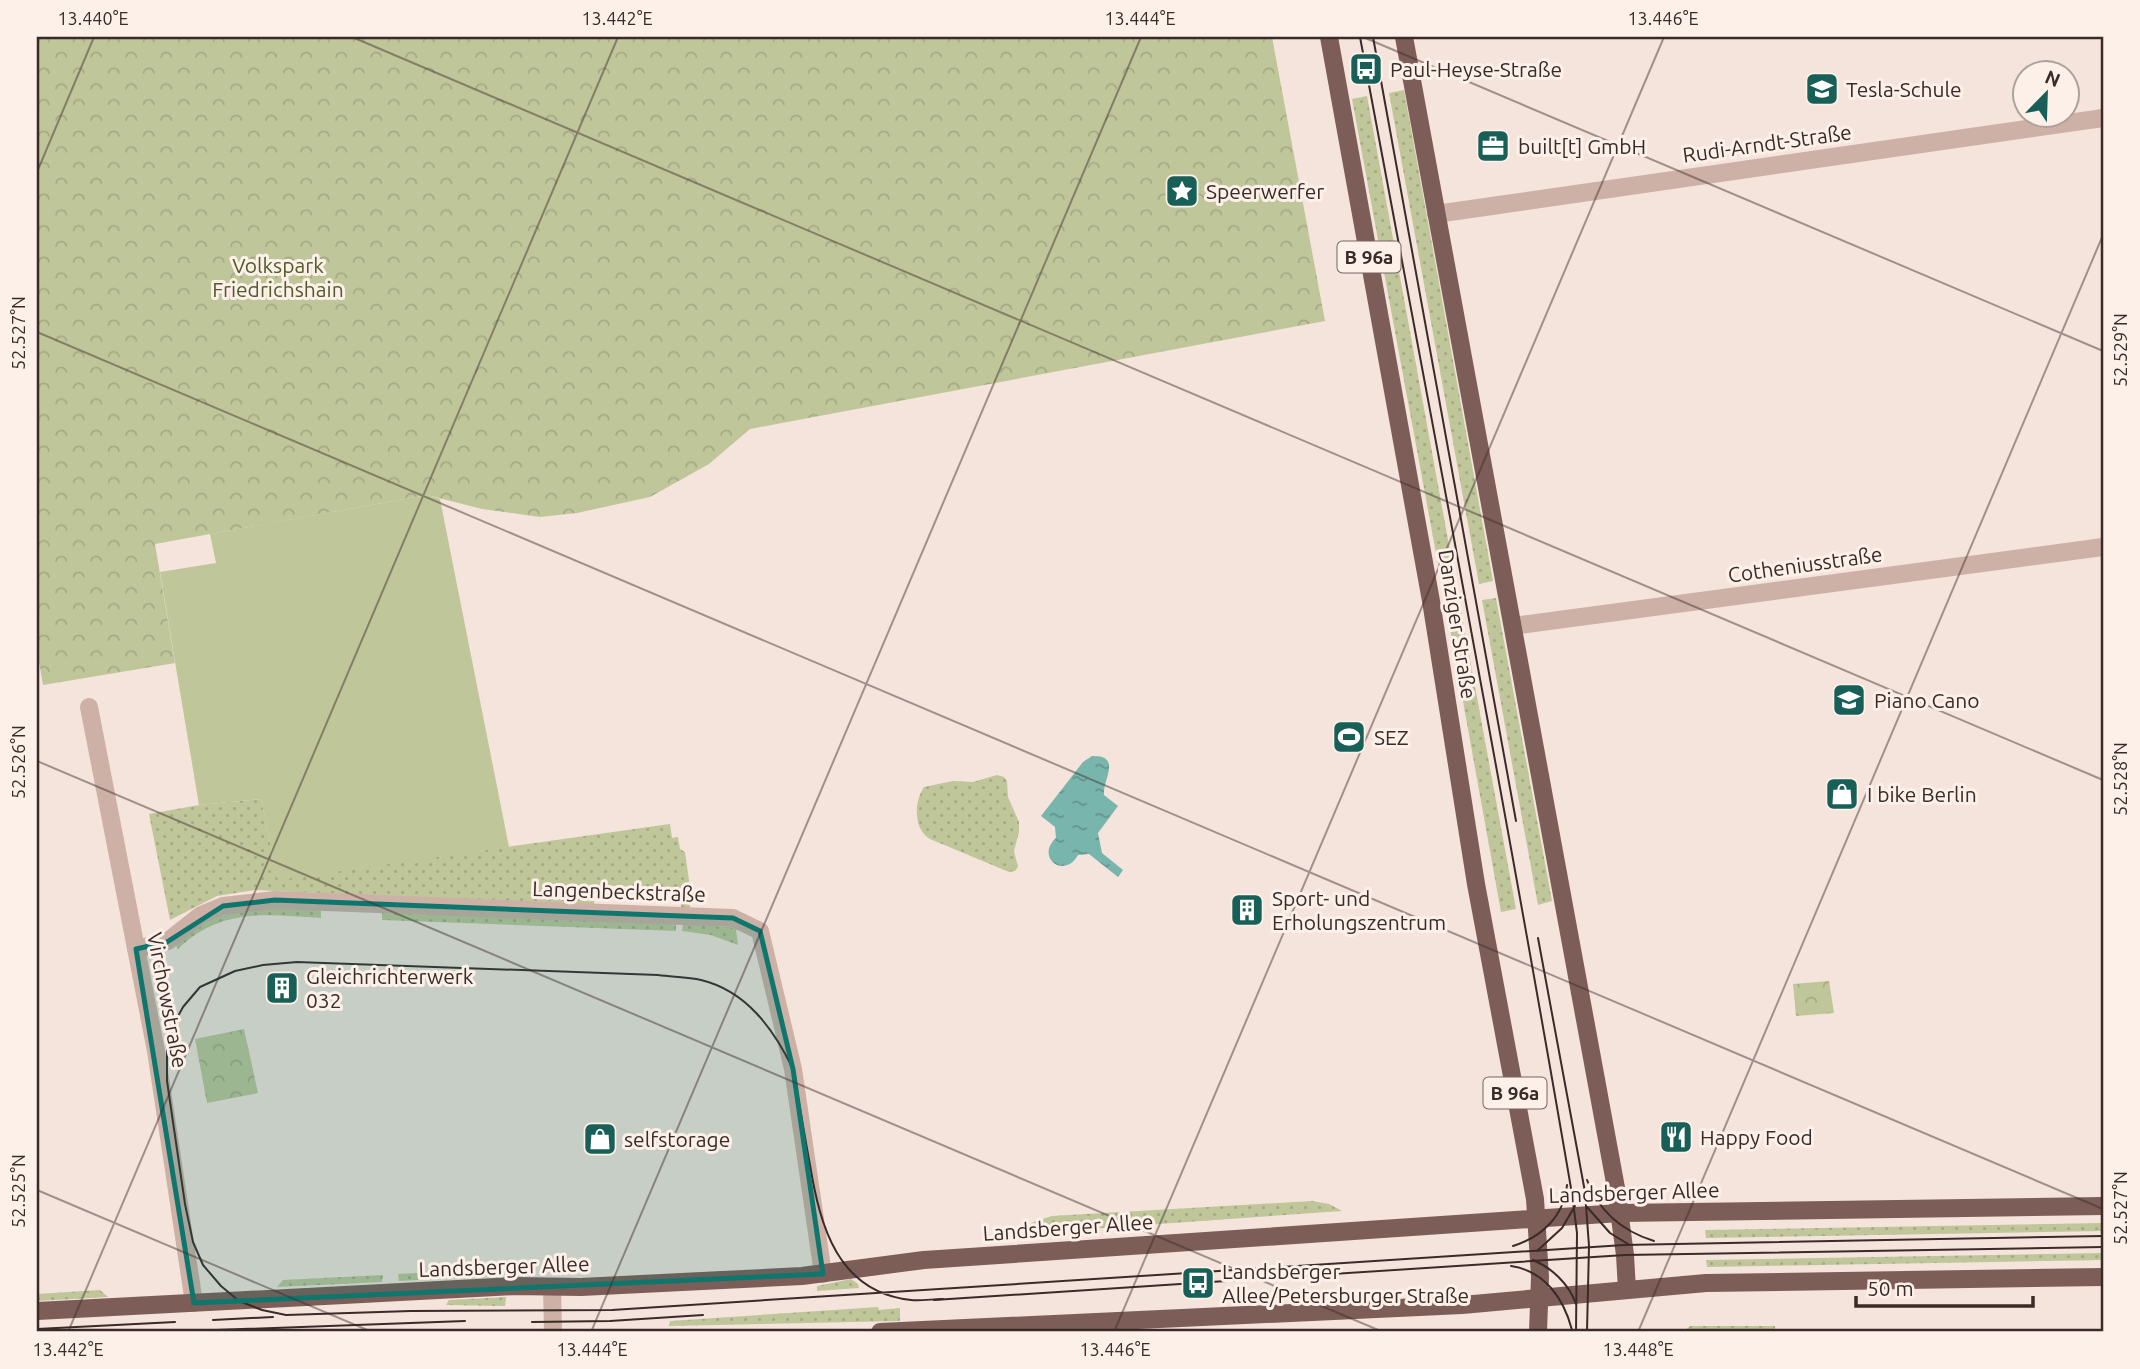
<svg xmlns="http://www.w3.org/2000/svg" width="2140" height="1369" font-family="Ubuntu,sans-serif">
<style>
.grass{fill:url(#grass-dots)}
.park{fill:url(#park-crowns)}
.pitch{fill:#bfc69a}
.water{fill:url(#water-ripples)}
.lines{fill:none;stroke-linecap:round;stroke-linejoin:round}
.street{stroke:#ceb1a6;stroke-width:18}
.primary{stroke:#7d5d57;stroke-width:18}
.tram{stroke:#3a2a28;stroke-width:2}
.marked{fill:#0f766e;fill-opacity:0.2;stroke:#0f766e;stroke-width:5;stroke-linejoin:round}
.ticks{fill:none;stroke:#3a2a28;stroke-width:2;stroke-opacity:0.45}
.labels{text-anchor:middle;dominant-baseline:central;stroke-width:6;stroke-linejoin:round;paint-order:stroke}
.shield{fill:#fcf0e9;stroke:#746562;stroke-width:2}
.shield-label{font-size:19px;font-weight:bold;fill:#3a2a28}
.poi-label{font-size:21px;fill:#3a2a28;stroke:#fcf0e9;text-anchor:start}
.street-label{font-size:21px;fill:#3a2a28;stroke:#fcf0e9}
.park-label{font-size:21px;fill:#525b29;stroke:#fcf0e9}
.neatline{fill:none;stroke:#3a2a28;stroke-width:2.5}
.ticks-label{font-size:18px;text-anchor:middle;fill:#3a2a28}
</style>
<defs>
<pattern id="grass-dots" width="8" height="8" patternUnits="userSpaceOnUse" patternTransform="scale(1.75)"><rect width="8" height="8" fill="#bfc69a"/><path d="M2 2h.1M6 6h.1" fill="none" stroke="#a5aa85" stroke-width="1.8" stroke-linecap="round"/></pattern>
<pattern id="park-crowns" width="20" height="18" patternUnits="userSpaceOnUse" patternTransform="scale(1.75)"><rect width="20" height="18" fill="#bfc69a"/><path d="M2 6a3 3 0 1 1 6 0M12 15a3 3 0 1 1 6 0" fill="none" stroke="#a5aa85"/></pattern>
<pattern id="water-ripples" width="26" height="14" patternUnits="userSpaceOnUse" patternTransform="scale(1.75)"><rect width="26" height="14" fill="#78b5ac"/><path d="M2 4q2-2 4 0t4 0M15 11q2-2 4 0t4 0" fill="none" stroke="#63938c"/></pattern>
</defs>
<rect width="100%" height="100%" fill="#f5e4dc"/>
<g class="grass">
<path d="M1404,90L1493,581L1479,584L1389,93Z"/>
<path d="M1367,96L1457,589L1443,591L1352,99Z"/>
<path d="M1496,598L1552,901L1538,905L1482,600Z"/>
<path d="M1460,605L1516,909L1501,912L1446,607Z"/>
<path d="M997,775L1004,777L1007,781L1008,797L1019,822V832L1014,851L1018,867L1015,871L1009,872L930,839C913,829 914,802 924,787L953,781L973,782Z"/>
<path d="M261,799L278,879L670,824L672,838L678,837L680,849L685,852L690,887V908L681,909V889L595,885L594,906L255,890L217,896L170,920L149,814L199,805Z"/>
<path d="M276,908L321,910V918C266,915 221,907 178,949L175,944C210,912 231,913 276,908Z"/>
<path d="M382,913L676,923V931L382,920Z"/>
<path d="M683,924L730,927L736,929L738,945L711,935L682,931Z"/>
<path d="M1312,1201L1329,1204L1342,1211L1018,1234L1033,1222L1052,1216Z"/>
<path d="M2103,1223V1231L1706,1238L1705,1230Z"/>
<path d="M2103,1253V1260L1707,1267L1706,1260Z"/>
<path d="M452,1271V1278L399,1281L398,1274Z"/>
<path d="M383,1275L382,1282L277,1287L283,1280Z"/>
<path d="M851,1279L858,1284L859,1288L817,1291V1286Z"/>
<path d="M100,1290L108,1297L37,1301V1294Z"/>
<path d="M506,1297L505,1306L446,1305L449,1300Z"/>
<path d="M878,1307L879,1310L900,1308V1321L669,1326L670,1321Z"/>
<path d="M1690,1326H1775V1332H1683Z"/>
</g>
<g class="park">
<path d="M37,37H1272L1325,321L750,429L709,464L650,497L577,513L540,517L482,509L427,495L155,544L175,663L43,685L37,650Z"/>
<path d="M1829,981L1834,1013L1796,1016L1793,984Z"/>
<path d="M244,1029L258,1093L207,1103L195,1039Z"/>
</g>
<path class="pitch" d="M427,495L440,499L509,847L278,880L261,799L199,805L160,572L216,563L210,534Z"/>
<path class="water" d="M1092,756C1123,755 1102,781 1104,795L1118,806L1098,833L1102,853L1123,870L1118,877L1089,854L1078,855C1064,880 1035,857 1056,838L1055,827L1041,816L1083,762Z"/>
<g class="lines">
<g class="street">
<path d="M1436,214L2103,118"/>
<path d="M1513,626L2103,547"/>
<path d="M89,707L156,1051L194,1303"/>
<path d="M136,949L168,941L201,915L223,906L275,900L733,918L760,931L793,1069L823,1274"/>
<path d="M552,1287L553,1332"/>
</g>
<g class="primary">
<path d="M1329,37L1431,601L1476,884L1535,1199L1540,1277L1538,1332"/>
<path d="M1404,37L1616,1188L1625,1255L1627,1290"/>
<path d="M37,1311L515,1286L581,1287L802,1276L924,1260L1620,1213L2103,1206"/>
<path d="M880,1332L1462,1305L1706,1283L2103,1277"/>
</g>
<g class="tram">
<path d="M1360,37C1432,422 1506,808 1572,1194L1577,1233L1576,1332"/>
<path d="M1373,37L1516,821"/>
<path d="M1538,938L1585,1192L1589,1246L1587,1332"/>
<path d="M1587,1180C1599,1212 1622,1231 1654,1241"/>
<path d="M1587,1207L1610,1233L1628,1244"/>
<path d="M1513,1246C1542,1237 1564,1216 1567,1185"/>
<path d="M1537,1251L1562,1228L1575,1206"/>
<path d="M1533,1260C1552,1268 1569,1284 1576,1304"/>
<path d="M1511,1266C1545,1271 1564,1299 1572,1330"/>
<path d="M943,1299C933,1299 921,1301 911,1300C837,1292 820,1225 810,1165C804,1133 799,1101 793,1069C774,1030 747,991 701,980C687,977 672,977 658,975L297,962L263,965L235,971L200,987L183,1007L176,1020L167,1052V1081L185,1204L193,1242L203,1265L221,1286L239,1301L262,1310L286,1315L411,1311L612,1310L1624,1245L2103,1236"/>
<path d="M934,1300L1625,1255L2103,1247"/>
<path d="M213,1320L273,1317"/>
<path d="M532,1322L610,1321L703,1315"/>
<path d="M37,1329L175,1322"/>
<path d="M161,1332L465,1321"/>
</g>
</g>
<path class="marked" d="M275,900L733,918L760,931L793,1069L823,1274L194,1303L136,949L167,942L223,906Z"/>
<path class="ticks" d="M352,37L2103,780M1363,37L2103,351M37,172L94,37M37,332L2103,1209M37,761L1383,1332M37,1190L372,1332M68,1332L618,37M591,1332L1141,37M1114,1332L1664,37M1638,1332L2103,235"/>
<defs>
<symbol id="bus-square" viewBox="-11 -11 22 22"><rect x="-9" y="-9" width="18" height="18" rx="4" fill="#186057" stroke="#fcf0e9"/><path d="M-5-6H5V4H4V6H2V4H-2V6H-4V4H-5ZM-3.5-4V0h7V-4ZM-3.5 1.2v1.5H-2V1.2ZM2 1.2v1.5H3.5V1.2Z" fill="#fff"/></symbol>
<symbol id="school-square" viewBox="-11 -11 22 22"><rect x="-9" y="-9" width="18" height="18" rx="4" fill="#186057" stroke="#fcf0e9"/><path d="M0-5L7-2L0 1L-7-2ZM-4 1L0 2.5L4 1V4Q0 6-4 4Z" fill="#fff"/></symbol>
<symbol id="office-square" viewBox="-11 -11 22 22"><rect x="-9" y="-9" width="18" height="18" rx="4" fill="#186057" stroke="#fcf0e9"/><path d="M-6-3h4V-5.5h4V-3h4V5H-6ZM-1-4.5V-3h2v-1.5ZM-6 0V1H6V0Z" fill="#fff"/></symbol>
<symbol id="sight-square" viewBox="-11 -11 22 22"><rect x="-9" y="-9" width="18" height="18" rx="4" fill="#186057" stroke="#fcf0e9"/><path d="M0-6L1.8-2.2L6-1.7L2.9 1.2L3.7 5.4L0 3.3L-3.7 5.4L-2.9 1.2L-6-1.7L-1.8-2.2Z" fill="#fff"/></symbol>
<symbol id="stadium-square" viewBox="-11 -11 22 22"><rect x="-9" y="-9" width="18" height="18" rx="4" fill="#186057" stroke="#fcf0e9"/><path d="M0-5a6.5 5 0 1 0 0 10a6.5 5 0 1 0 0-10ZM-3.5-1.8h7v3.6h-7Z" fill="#fff"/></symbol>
<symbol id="shop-square" viewBox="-11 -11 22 22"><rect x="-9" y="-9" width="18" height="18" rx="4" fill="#186057" stroke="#fcf0e9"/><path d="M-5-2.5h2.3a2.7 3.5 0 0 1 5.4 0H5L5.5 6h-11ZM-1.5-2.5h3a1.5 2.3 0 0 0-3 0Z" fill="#fff"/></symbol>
<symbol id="building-square" viewBox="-11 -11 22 22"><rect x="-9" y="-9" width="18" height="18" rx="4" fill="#186057" stroke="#fcf0e9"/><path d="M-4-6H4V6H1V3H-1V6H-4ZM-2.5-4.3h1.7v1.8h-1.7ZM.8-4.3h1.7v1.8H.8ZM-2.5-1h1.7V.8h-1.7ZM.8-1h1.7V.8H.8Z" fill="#fff"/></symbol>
<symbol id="restaurant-square" viewBox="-11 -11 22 22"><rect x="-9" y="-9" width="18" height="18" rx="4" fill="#186057" stroke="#fcf0e9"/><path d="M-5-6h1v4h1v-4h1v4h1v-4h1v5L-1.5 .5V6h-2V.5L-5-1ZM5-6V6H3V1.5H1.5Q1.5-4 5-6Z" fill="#fff"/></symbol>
</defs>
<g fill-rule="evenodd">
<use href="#bus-square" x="1347" y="50" width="38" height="38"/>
<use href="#school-square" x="1803" y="70" width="38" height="38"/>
<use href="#office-square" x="1474" y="127" width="38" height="38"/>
<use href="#sight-square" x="1163" y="172" width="38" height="38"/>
<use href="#school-square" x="1830" y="681" width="38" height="38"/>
<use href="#stadium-square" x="1330" y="718" width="38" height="38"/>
<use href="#shop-square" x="1823" y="775" width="38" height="38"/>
<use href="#building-square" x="1228" y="891" width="38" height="38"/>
<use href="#building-square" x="263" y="969" width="38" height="38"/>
<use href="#restaurant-square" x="1657" y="1118" width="38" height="38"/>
<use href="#shop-square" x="581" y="1120" width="38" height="38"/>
<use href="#bus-square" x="1179" y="1264" width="38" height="38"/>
</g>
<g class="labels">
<g class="shield">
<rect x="1337.5" y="241.5" width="63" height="31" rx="5"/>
<rect x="1483.5" y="1077.5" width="63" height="31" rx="5"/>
</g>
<g class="shield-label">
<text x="1369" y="257">B 96a</text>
<text x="1515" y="1093">B 96a</text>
</g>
<g class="poi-label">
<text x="1390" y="69">Paul-Heyse-Straße</text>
<text x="1846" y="89">Tesla-Schule</text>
<text x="1518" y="146">built[t] GmbH</text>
<text x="1206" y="191">Speerwerfer</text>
<text x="1874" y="700">Piano Cano</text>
<text x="1374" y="737">SEZ</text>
<text x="1867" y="794">I bike Berlin</text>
<text x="1272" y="898">Sport- und<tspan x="1272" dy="24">Erholungszentrum</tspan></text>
<text x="306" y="976">Gleichrichterwerk<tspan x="306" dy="24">032</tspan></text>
<text x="1700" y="1137">Happy Food</text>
<text x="624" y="1139">selfstorage</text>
<text x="1222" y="1271">Landsberger<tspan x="1222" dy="24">Allee/Petersburger Straße</tspan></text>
</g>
<g class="street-label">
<text transform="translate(1767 143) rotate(-8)">Rudi-Arndt-Straße</text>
<text transform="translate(1805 564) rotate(-8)">Cotheniusstraße</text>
<text transform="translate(1458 624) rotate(81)">Danziger Straße</text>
<text transform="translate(619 891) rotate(2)">Langenbeckstraße</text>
<text transform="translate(168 1000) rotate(79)">Virchowstraße</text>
<text transform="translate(1634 1192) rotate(-2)">Landsberger Allee</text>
<text transform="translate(1068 1227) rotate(-4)">Landsberger Allee</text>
<text transform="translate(504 1266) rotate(-2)">Landsberger Allee</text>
</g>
<g class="park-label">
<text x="278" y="265">Volkspark<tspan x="278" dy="24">Friedrichshain</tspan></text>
</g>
</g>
<rect width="2140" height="1369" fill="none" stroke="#fcf0e9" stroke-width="77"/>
<g transform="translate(2046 94) rotate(23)"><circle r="33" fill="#fcf0e9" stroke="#aea19c" stroke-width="2"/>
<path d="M0-5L12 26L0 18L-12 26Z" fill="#186057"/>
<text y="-10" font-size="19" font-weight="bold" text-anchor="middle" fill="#3a2a28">N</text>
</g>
<path d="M1856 1296v10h177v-10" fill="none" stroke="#3a2a28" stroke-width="3.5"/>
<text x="1867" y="1296" font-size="21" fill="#3a2a28" stroke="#fcf0e9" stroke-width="5" paint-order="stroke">50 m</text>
<rect x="38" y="38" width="2064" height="1292" class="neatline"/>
<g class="ticks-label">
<text x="93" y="25">13.440°E</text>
<text x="617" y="25">13.442°E</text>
<text x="1140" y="25">13.444°E</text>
<text x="1663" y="25">13.446°E</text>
<text transform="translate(19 333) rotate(-90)" y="6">52.527°N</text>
<text transform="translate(2121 350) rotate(-90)" y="6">52.529°N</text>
<text transform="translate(19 762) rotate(-90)" y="6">52.526°N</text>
<text transform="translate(2121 779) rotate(-90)" y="6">52.528°N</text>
<text transform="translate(19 1191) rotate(-90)" y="6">52.525°N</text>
<text transform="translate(2121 1208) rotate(-90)" y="6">52.527°N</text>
<text x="68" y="1356">13.442°E</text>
<text x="592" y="1356">13.444°E</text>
<text x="1115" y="1356">13.446°E</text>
<text x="1638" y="1356">13.448°E</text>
</g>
</svg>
